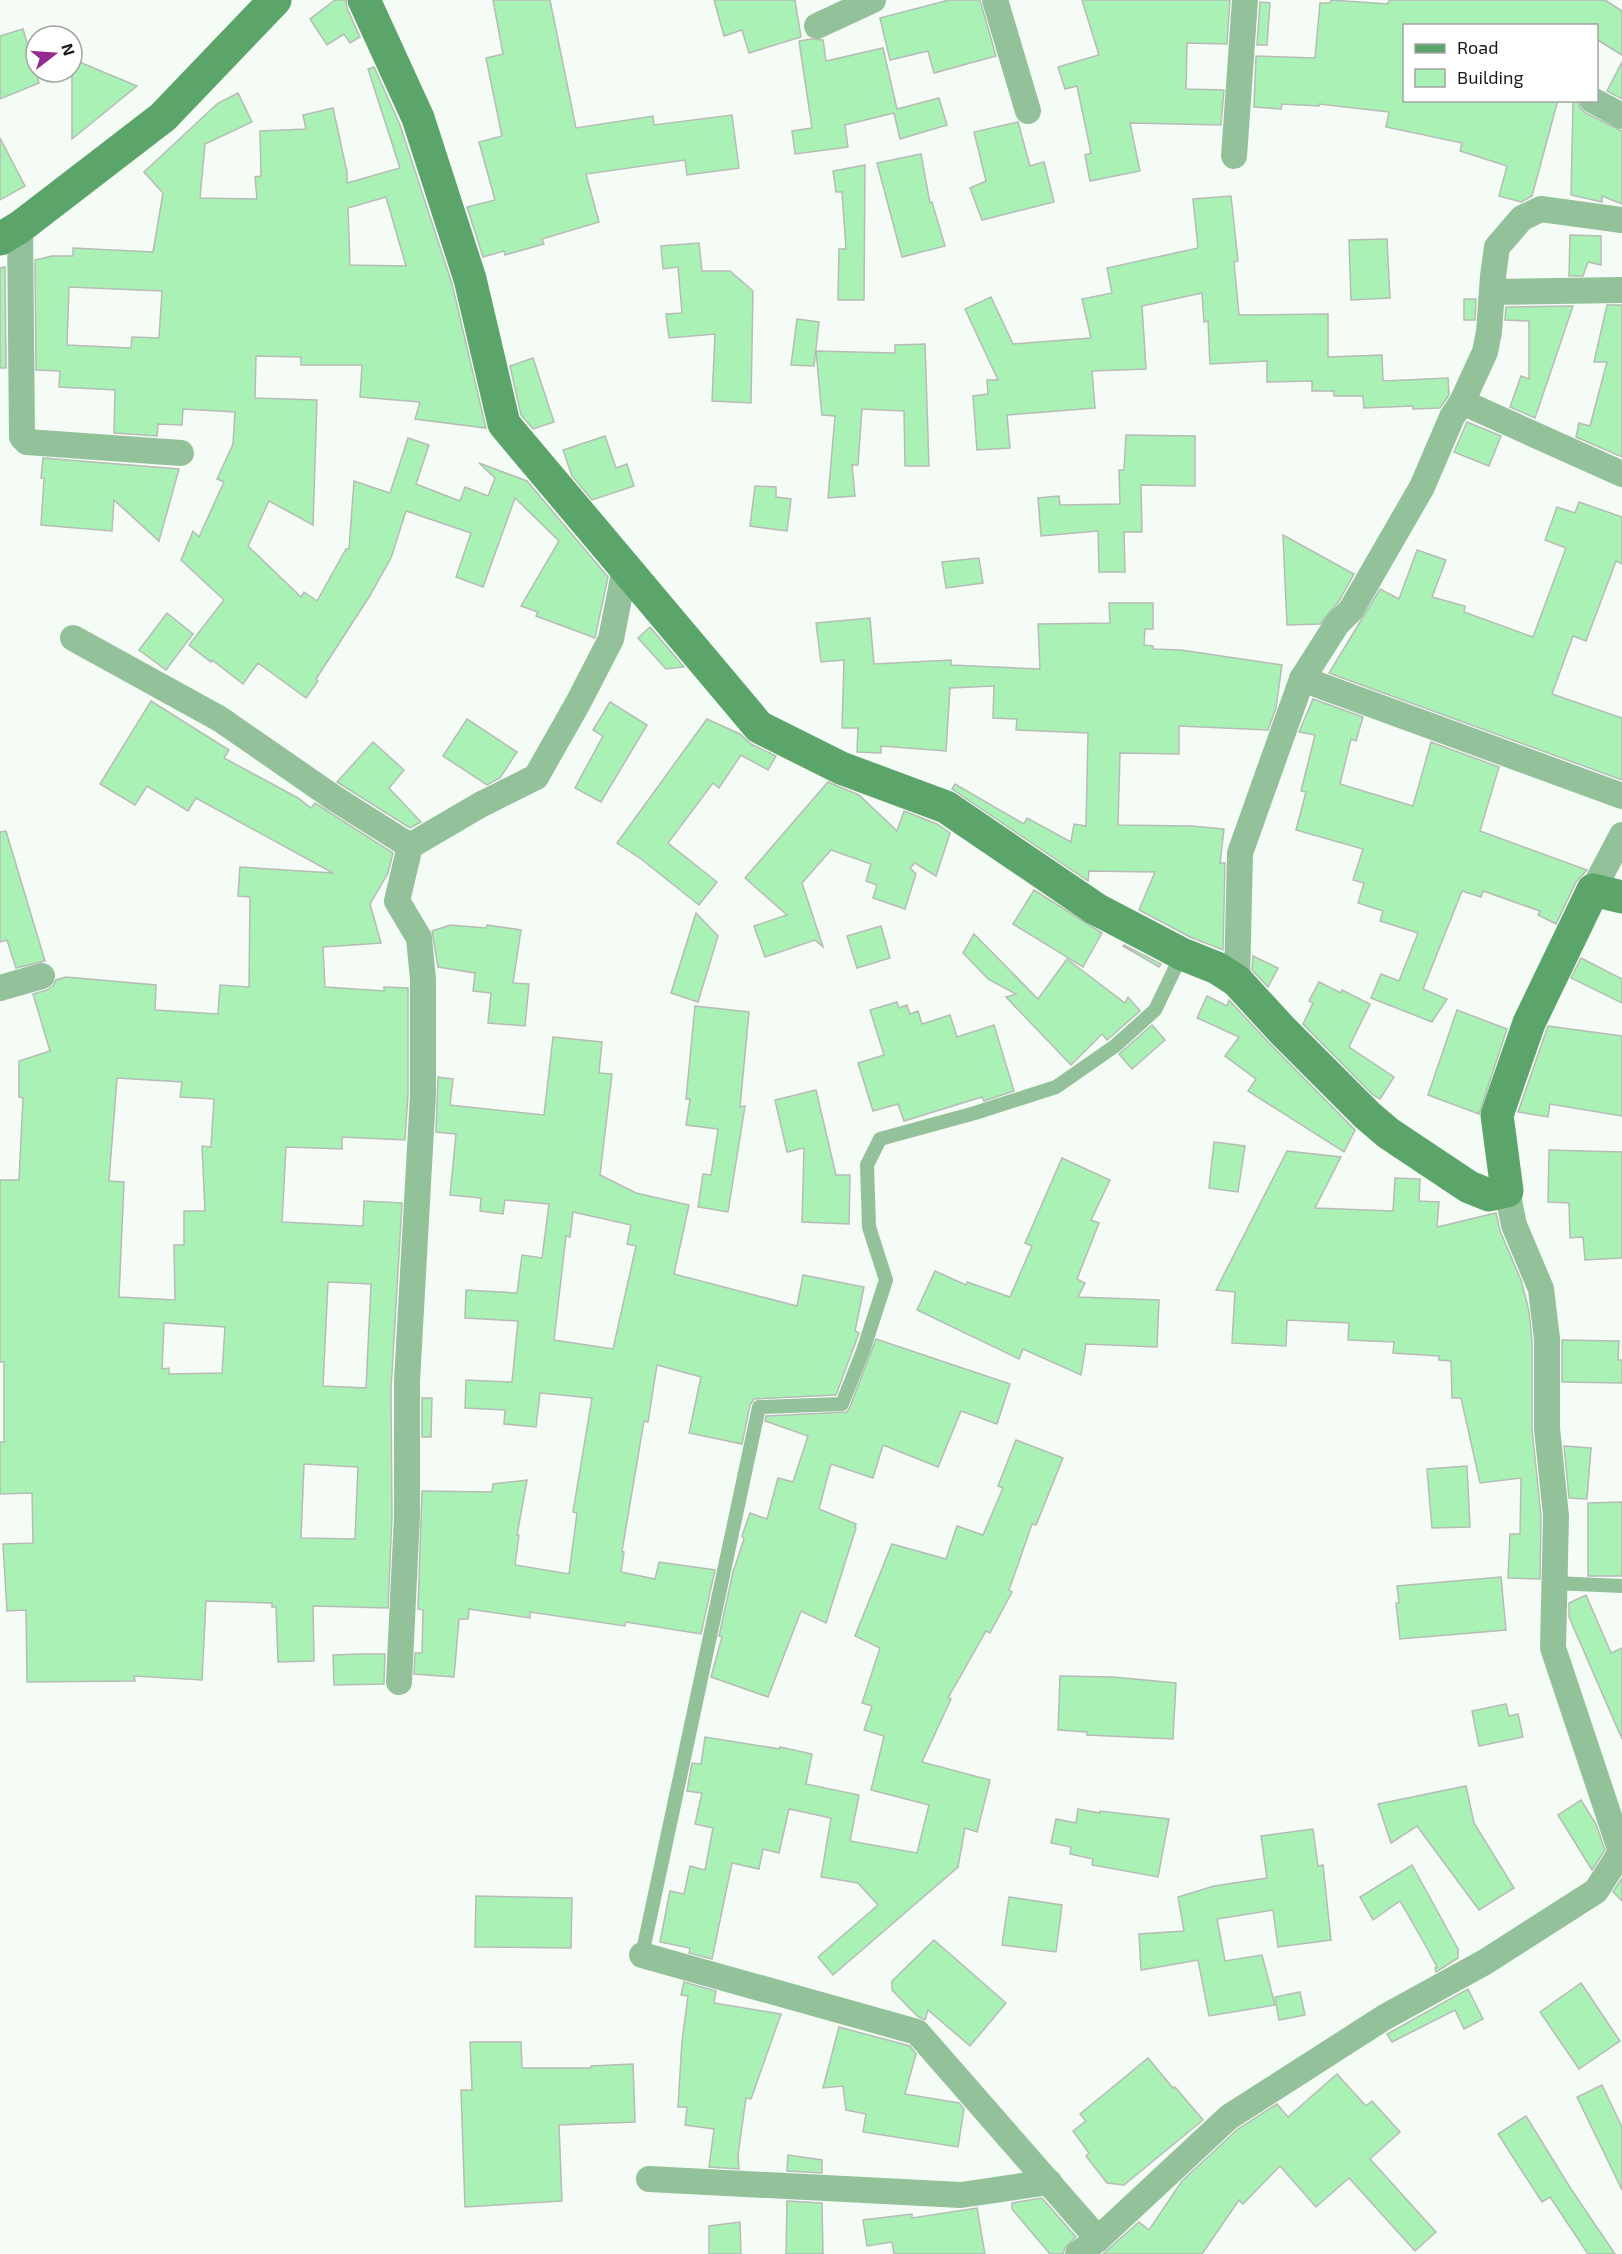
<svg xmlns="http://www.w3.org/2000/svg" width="1622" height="2254" font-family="'Exo 2',sans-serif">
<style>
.building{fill:#aaf1b6;stroke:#b6bcb6;stroke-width:1.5;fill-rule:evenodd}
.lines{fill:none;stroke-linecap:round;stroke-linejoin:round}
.lane{stroke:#92c19a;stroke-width:14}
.street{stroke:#92c19a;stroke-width:26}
.secondary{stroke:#5ba56b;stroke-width:33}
</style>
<rect width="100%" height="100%" fill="#f5fbf5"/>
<g class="building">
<path d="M335,0H346L347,8L360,37L350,43L344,34L327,45L310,19Z"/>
<path d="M493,0H550L576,128L653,116L654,125L732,115L739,168L687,175L685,160L586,174L599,222L542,239L544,244L505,255L504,251L483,257L467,207L495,200L479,142L502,136L486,58L503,54Z"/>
<path d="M714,0H795L801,37L749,53L742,30L724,36Z"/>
<path d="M949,0H980L996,56L934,73L928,51L890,60L880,18Z"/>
<path d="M1082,0H1230L1227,44L1187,43L1186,89L1224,90L1221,125L1130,123L1140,171L1090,181L1085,155L1091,153L1077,86L1065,89L1058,67L1099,55Z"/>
<path d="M1331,0L1388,4L1389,0H1605L1622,11V55L1596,39V26H1404V100H1558L1532,196L1521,202L1499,196L1507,166L1460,151L1462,143L1386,127L1389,112L1319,104V106L1282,104L1281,109L1254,107L1256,56L1315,58L1320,3H1330Z"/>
<path d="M1260,2L1270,3L1267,45H1257Z"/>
<path d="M23,29L39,83L0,99V36Z"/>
<path d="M811,39L823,40L826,61L883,48L897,109L939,98L947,125L900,139L894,113L845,125L848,147L795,154L792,131L812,128L799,41Z"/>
<path d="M72,59L137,86L72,139Z"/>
<path d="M1622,62V99L1607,91Z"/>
<path d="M374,67L400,125L452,284L486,428L415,419L420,402L360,397L362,365H301V357L256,356L255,398L317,400L313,525L269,501L248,546L301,597L304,592L317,601L346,549H349L354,481L390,493L408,438L429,445L416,484L460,501L465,487L488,496L495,478L479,463L527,481L608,577L595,638L536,616L538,612L521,606L559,541L515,498L483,587L456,577L471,533L406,511L391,558L369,597L316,679L318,681L306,698L258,663L243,684L212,660L211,662L189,645L224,600L181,560L193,531L199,537L224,482L217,479L233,444L235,412L183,409L182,425L158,424L157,436L114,433L115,390L59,387L60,371L36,370L35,260L52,256H73V248L153,252L163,193L144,172L218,103L238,93L252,122L205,144L200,198L257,199L255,177L261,176L260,131L306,129L303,115L333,108L347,172V183L400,168L368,69ZM386,197L406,266L350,265L348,208ZM69,287L162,291L159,338L132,337L131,348L67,345Z"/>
<path d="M1573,101L1578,102L1580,108L1585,113L1622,131V204L1602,196V202L1571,195Z"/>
<path d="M1018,122L1030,166L1044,162L1054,202L982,220L970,188L986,181L974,132Z"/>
<path d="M0,138L25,186L0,200Z"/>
<path d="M921,154L930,203L932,202L945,246L902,257L877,163Z"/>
<path d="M865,165L864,300H838L839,249H846L842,192H836L833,171Z"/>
<path d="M1231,196L1238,261L1234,262L1239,315L1328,314V357L1382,355L1383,381L1448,378L1449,395L1440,408L1413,409V406L1364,408L1363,396H1334V391H1312V381L1267,382V361L1210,364L1208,321L1204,322L1202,293L1142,306L1146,369L1092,371L1095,408L1007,415L1010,448L977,450L973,396L988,394L987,380H998L965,309L991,297L1013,344L1091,338L1082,299L1112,293L1107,268L1198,248L1193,199Z"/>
<path d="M1570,235L1601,236V265L1588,262L1583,276H1569Z"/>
<path d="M1387,239L1390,298L1351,300L1349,240Z"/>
<path d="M699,243L702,271H730L753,291L751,403L712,401L715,334L669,338L666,314L682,313L678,267L663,269L661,246Z"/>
<path d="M5,267L6,368H0V268Z"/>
<path d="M1464,299H1476L1475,320H1464Z"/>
<path d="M1607,305H1622V457L1576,437L1579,423L1590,426L1607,362H1594Z"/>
<path d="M1573,306L1535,418L1510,407L1521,376L1529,379V321L1505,320L1506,307Z"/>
<path d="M797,319L819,322L814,366L791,365Z"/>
<path d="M925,344L929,466H905L904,411L862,409L858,465H852L855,496L828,498L835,416L822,415L816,351L895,353V345Z"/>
<path d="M533,358L554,422L533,429L521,415L510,366Z"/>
<path d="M1467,422L1501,436L1489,466L1454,452Z"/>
<path d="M1126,435L1195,436V486L1141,485L1142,532H1124L1125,572H1099L1098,531L1041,536L1038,498L1059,496L1060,505L1120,504L1119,470H1124Z"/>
<path d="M605,436L616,468L627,464L634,486L592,500L572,476L563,450Z"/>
<path d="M43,458L179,469L159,541L114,500L112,531L41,525L44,478H41Z"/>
<path d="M755,486L776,487V497L791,499L787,531L750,526Z"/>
<path d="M1579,502L1622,517V564L1616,561L1586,641L1573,636L1552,694L1622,718V780L1329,673L1380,589L1399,599L1417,550L1446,560L1432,597L1465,606L1464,612L1533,637L1566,548L1545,540L1557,507L1575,513Z"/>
<path d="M1283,535L1354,574L1339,601L1320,624L1287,625Z"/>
<path d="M979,558L983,583L946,588L942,562Z"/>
<path d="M1109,603H1153V629H1145L1144,645L1153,646V649L1181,650L1282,665L1276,708L1268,730L1179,726V754L1120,753L1118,825L1191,826L1224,829L1220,863H1225L1223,950L1190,937L1139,910L1155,872L1089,871L1088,881L952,789L955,784L1024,824L1027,818L1071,842L1074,824L1086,826L1088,733L1016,730L1017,719L993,718L994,686L950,688L946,751L881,746V753L857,752L858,728H842L844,660L821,662L816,623L870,618L874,664L951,660V665L1040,669L1038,624L1110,623Z"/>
<path d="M167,613L193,634L166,670L139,650Z"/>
<path d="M650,627L684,667L666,669L638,638Z"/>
<path d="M1313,699L1363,717L1356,741L1351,739L1340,784L1413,806L1431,742L1499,767L1480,831L1587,870L1576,882L1556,924L1538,915L1540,911L1483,891L1481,897L1462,891L1423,989L1447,999L1432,1022L1371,998L1381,974L1399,981L1418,933L1380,921L1383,911L1358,903L1364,883L1353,880L1363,849L1296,830L1306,792L1301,791L1315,735L1299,732Z"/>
<path d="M151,701L229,750L224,758L298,798L311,808L315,803L393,853L388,873L370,904L381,943L323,947L325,987L384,991V987L408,988V1094L405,1140L342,1137V1149L286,1147L282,1222L363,1226L364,1201L402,1203L391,1390L392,1516L388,1608L313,1606L314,1661L278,1662L276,1607H272V1603L206,1601L202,1680L134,1676L135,1681L27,1682L26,1610L7,1611L3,1544L33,1543L32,1493L0,1494V1442H4V1362H0V1180H19L23,1098L19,1097V1061L50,1051L33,994L47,990L53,986L56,980L66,977L156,985L155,1010L218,1014L220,985L249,987L250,897L238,896L240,867L333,873L196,798L188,811L147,786L135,805L100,784ZM117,1078L182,1082L180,1097L214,1099L211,1147L202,1146L205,1211H184V1245H174L175,1300L119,1297L124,1182L109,1181ZM328,1282L371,1284L366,1388L323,1386ZM164,1323L225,1327L222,1373L169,1374V1368L162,1369ZM304,1464L358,1467L355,1539L301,1538Z"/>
<path d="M610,702L647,725L601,802L575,788L603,736L593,730Z"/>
<path d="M467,719L517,752L500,778L487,785L443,756Z"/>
<path d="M707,719L740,734L751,744L776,756L768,770L741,755L719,788L713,783L668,843L717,882L699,905L641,859L617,843Z"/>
<path d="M373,742L404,770L389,788L421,822L410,828L337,782Z"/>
<path d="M828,782L859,795L897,831L904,811L937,824L950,833L936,876L915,863L910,868L916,874L905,909L873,898L877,885L866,881L871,864L831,850L802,883L823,947L815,940L765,957L754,926L787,915L745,878Z"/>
<path d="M6,831L45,961L16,968L7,940L0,942V832Z"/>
<path d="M1034,890L1102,933L1083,967L1013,924Z"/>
<path d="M696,913L718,936L698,1002L671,993Z"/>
<path d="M450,925L486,928L487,925L521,930L513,983L529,984L525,1026L488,1023L491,993L473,991L475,973L438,967L432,931Z"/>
<path d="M881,926L890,958L857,968L847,936Z"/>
<path d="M974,934L1038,999L1067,959L1125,1003L1128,997L1140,1011L1107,1040L1102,1034L1071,1065L1006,997L1016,994L988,979L963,953Z"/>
<path d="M1124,945L1161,964L1159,967L1123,946Z"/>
<path d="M1253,956L1278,968L1268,987L1252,970Z"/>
<path d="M1581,958L1622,979V1003L1571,978Z"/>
<path d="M1319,982L1341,993L1342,990L1370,1004L1349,1047L1394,1077L1380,1099L1373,1095L1303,1024L1313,1003L1309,1001Z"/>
<path d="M1207,996L1227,1006L1229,1000L1270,1044L1355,1130L1344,1152L1248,1091L1256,1079L1225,1056L1239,1037L1197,1018Z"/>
<path d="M897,1002L899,1008L907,1005L910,1014L918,1011L922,1024L950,1015L957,1037L994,1025L1014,1091L984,1101L982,1097L904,1121L898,1104L873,1111L858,1063L884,1055L870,1010Z"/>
<path d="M695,1006L749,1012L740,1107L745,1106L728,1212L698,1207L703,1174L711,1175L718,1129L686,1125L690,1099H686Z"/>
<path d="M1457,1010L1507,1029L1479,1114L1428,1095Z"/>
<path d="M1152,1025L1165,1040L1132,1069L1119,1054Z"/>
<path d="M1548,1026L1622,1036V1116L1550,1104L1548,1117L1518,1112Z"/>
<path d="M553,1037L602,1042L599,1073L612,1074L600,1175L636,1193L689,1205L674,1274L797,1306L803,1275L864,1287L855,1331L859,1333L836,1395L754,1399L750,1405L742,1444L689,1433L701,1377L657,1365L648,1422L644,1421L622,1551L624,1552L621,1572L655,1579L659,1562L715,1570L701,1634L626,1622L625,1626L530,1612V1618L469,1609L468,1619H459L454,1677L414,1674L415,1653H422L423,1610L418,1609L422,1491L492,1492L493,1484L527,1480L517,1535H519L515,1565L569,1574L577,1513L573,1512L592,1398L540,1393L536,1427L504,1424L505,1410L465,1408L466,1380L512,1382L518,1321L465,1318L466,1290L517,1293L522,1255L542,1258L549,1204L505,1200L503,1214L480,1211L481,1198L450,1195L456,1134L436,1132L438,1077L453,1079L450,1105L544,1115ZM573,1212L631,1225L627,1244L636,1246L613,1349L554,1340L566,1236L570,1237Z"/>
<path d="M816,1090L836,1175H850L849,1224L802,1222L804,1148L787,1152L775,1100Z"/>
<path d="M1214,1142L1245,1146L1238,1192L1209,1188Z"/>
<path d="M1549,1150L1622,1152V1258L1585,1260L1583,1237L1570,1238L1569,1203L1548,1202Z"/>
<path d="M1287,1151L1341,1157L1315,1208L1393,1211L1395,1178L1420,1179L1419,1201L1439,1202L1437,1227L1496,1213L1500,1231L1521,1280L1529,1311L1532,1340V1428L1541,1517L1540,1579L1508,1578L1510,1534H1520L1521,1478L1480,1483L1461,1398H1452L1451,1361L1439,1360V1356L1393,1353L1394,1342L1348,1340L1349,1323L1287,1320L1286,1346L1232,1343L1235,1292L1216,1290Z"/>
<path d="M1062,1158L1110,1180L1091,1220L1099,1223L1077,1279L1085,1283L1078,1297L1159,1300L1157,1347L1086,1344L1081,1375L1023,1349L1019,1359L917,1310L935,1271L966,1285L967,1282L1010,1297L1032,1246L1025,1243Z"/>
<path d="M876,1339L1010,1384L997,1424L961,1411L938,1467L883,1445L873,1478L831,1464L819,1509L856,1524L855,1527L856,1528L826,1623L801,1611L768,1697L711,1677L722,1637L719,1636L733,1572L744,1539L742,1536L750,1513L767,1519L778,1478L793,1482L808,1436L765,1421L766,1416L847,1412L850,1407Z"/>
<path d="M1562,1340L1619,1341L1618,1360H1622V1383L1562,1382Z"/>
<path d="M422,1398H432L431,1437H422Z"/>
<path d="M1016,1440L1063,1458L1036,1525L1032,1524L1009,1590L1012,1592L990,1633L986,1631L948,1698L951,1699L922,1762L990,1780L977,1832L965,1828L958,1867L833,1975L818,1957L878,1905L858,1883L821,1877L831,1818L789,1809L779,1853L763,1849L759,1869L732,1863L712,1959L689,1953L690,1948L660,1942L670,1891L684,1894L690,1866L705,1870L713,1828L695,1824L702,1793L687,1791L692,1763L701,1764L705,1737L780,1749V1747L812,1754L806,1784L859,1795L850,1841L917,1853L929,1805L871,1790L884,1736L864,1730L872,1706L862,1703L880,1648L855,1636L892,1544L946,1559L957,1526L983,1535L1003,1488L998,1486Z"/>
<path d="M1564,1446L1591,1448L1587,1499L1569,1498Z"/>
<path d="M1467,1466L1470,1527L1432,1528L1427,1469Z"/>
<path d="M1622,1502V1576H1588V1503Z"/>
<path d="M1501,1577L1506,1630L1400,1639L1396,1603H1399L1397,1586Z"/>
<path d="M1586,1595L1611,1653L1622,1648V1739L1569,1617V1603Z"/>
<path d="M361,1654H385L384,1684L334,1685L333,1655Z"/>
<path d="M1060,1676L1113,1677L1176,1683L1173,1739L1087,1735V1732L1058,1730Z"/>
<path d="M1506,1704L1509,1716L1518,1714L1523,1737L1479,1746L1472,1711Z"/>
<path d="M1466,1786L1474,1823L1514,1888L1479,1910L1417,1826L1391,1843L1378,1804Z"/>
<path d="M1581,1800L1596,1824L1605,1850L1592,1870L1558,1815Z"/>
<path d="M1078,1809L1100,1813V1811L1169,1819L1158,1877L1092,1865L1093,1859L1070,1854L1071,1847L1051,1843L1056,1819L1076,1823Z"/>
<path d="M1313,1829L1318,1866L1323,1865L1331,1940L1278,1947L1273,1910L1217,1919L1225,1961L1262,1955L1275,2005L1209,2016L1198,1960L1141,1970L1139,1934L1184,1931L1178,1897L1214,1886L1267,1878L1261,1836Z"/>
<path d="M1412,1865L1458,1949V1958L1436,1972L1435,1968L1437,1967L1423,1941L1400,1901L1373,1920L1360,1897Z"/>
<path d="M1622,1878V1901L1613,1892Z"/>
<path d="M476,1896L572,1898L571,1948L475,1947Z"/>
<path d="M1009,1897L1062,1905L1056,1952L1002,1945Z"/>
<path d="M934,1940L1006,2003L970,2046L928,2010L925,2020L917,2016L892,1990V1981Z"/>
<path d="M684,1982L716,1991L714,2003L781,2014L751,2099L746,2098L738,2155L739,2169L709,2167L714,2129L685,2125L687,2107H678L682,2041L688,1996L681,1995Z"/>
<path d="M1581,1983L1620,2041L1579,2069L1540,2012Z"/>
<path d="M1468,1989L1483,2019L1464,2029L1455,2010L1392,2042L1387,2034Z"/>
<path d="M1300,1992L1305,2015L1279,2020L1275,1997Z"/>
<path d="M839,2027L910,2046L916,2054L905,2094L959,2103L964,2109L958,2147L863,2132L866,2114L846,2110L843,2086L823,2088Z"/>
<path d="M470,2042H521L522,2068H591V2066L633,2064L635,2122L559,2125L562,2201L465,2207L461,2090H472Z"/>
<path d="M1148,2058L1173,2088L1175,2087L1203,2120L1124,2185L1107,2183L1086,2156L1089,2153L1073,2131L1086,2121L1080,2114Z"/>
<path d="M1337,2074L1366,2106L1372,2101L1400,2132L1370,2159L1436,2232L1415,2251L1349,2178L1316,2207L1280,2166L1243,2204L1239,2200L1202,2254H1103L1139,2222L1149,2230L1182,2181L1238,2129L1277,2104L1288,2117Z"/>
<path d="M1602,2085L1622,2127V2190L1577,2097Z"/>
<path d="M1526,2116L1571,2189L1615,2254H1588L1550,2197L1542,2202L1498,2134Z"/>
<path d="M788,2155L822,2160V2173L787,2171Z"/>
<path d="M1042,2198L1076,2237L1065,2248L1063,2254H1050L1012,2209V2203Z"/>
<path d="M787,2201L822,2203L823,2254H786Z"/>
<path d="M977,2208L985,2254H894L892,2242L867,2246L863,2220L912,2214V2218Z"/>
<path d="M740,2222L741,2254H709V2226Z"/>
</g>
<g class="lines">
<g class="lane">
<path d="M1554,1583L1622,1586"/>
<path d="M642,1955L759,1407L842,1404L863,1351L886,1280L869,1227L867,1165L880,1139L975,1113L1056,1087L1115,1046L1155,1010L1182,954"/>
</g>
<g class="street">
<path d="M995,0L1028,111"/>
<path d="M817,26L873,0"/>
<path d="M1592,100L1622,116"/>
<path d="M1234,156L1245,0"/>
<path d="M20,227L22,437L27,442L181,453"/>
<path d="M1492,292L1622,290"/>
<path d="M1462,402L1622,474"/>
<path d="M73,638L220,719L334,798L410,846"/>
<path d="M1302,679L1622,796"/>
<path d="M1593,890L1622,835"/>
<path d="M1237,981L1240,853L1302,679L1337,624L1351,610L1422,487L1452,417L1462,402L1485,352L1489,332L1493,276L1497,247L1522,218L1541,209L1622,220"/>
<path d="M0,988L42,976"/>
<path d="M399,1682L407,1516V1381L423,1094V979L419,938L397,901L410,846L480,805L536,777L578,703L611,639L625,568"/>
<path d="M642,1955L917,2032L1098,2239"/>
<path d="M649,2179L961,2195L1049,2182"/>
<path d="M1078,2254L1098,2239L1229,2117L1385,2017L1485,1962L1596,1891L1621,1852L1553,1648L1556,1516L1547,1428V1339L1541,1289L1514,1225L1507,1191"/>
</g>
<g class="secondary">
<path d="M364,0L418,118L470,279L504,424L759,727L841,768L946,807L1096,909L1182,954L1217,968L1237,981L1283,1031L1367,1115L1388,1133L1469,1187L1489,1195L1507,1191L1497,1115L1529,1023L1593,890L1622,897"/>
<path d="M0,239L20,227L163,117L275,0"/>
</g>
</g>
<rect x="1403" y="24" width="195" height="78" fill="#ffffff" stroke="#a3a4a3" stroke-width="1.5"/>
<rect x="1415" y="44" width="30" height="9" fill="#5ba56b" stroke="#a3a4a3" stroke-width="1.5"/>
<text x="1457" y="54" font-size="18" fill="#181b18">Road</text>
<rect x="1415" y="69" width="30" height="18" fill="#aaf1b6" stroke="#a3a4a3" stroke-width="1.5"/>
<text x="1457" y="84" font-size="18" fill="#181b18">Building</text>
<g transform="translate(54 54) rotate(73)"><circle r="28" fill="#ffffff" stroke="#a3a4a3" stroke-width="1.5"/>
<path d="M0-4.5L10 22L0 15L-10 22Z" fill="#942c90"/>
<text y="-9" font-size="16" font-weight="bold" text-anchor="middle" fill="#181b18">N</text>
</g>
</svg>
